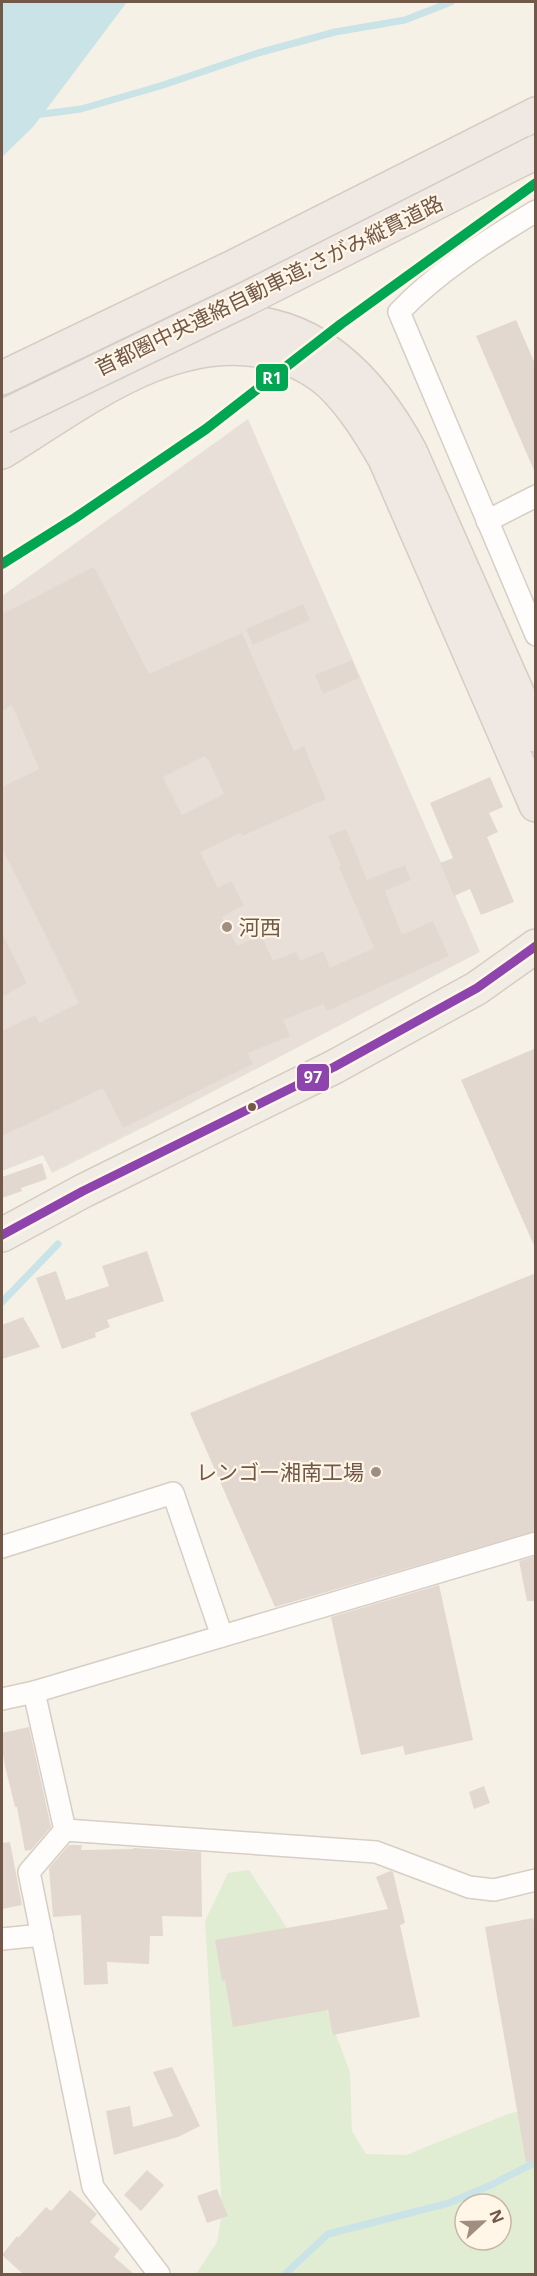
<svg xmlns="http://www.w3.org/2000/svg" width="537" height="2276" font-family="'Noto Sans','Noto Sans JP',sans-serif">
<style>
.industrial{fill:#e8e0d8}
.green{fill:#e1edd2;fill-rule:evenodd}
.water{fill:#c9e3e6}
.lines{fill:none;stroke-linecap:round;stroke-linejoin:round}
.stream{stroke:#c9e3e6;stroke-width:7}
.building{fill:#e2d8cf;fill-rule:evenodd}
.street-casing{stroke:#d7cec5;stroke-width:24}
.primary-casing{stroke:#d5ccc4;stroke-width:36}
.highway-casing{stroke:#d5ccc4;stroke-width:36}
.street{stroke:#fefdfb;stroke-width:21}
.primary{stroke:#f1ece4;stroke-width:33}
.highway{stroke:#f0e8e3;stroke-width:33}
.highway-bridge-casing{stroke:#d5ccc4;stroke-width:36;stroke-linecap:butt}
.highway-bridge{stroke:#f0e8e3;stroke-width:33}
.bus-1-casing{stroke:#fff6e7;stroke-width:14}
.bus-1{stroke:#8e44ad;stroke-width:9}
.rail-1-casing{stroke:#fff6e7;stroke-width:15}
.rail-1{stroke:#00a651;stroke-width:10}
.poi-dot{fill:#a08e80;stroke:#fff6e7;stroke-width:2}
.bus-dot{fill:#725848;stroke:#fff6e7;stroke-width:2}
.labels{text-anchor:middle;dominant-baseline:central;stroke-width:4.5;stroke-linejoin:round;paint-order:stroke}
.street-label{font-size:21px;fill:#725848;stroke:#fff6e7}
.poi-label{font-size:21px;fill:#725848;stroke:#fff6e7;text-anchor:start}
.line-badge{stroke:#fff6e7;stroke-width:2}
.badge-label{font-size:16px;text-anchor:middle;font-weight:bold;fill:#fff}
</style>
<rect width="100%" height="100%" fill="#f6f1e7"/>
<path class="industrial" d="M248,419L480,952L174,1112L52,1173L43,1155L2,1171V596Z"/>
<path class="green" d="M249,1870L308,1960L350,2072L352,2131L366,2154L406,2155L508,2114L535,2107V2274H196L217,2242L222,2212L205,1921L228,1873ZM465,2204H501V2240H465Z"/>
<path class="water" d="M2,2H127L33,127L2,157Z"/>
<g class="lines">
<g class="stream">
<path d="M35,115L81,109L160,86L258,53L335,32L405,20L451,2"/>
<path d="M2,1302L58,1244"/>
<path d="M285,2274L328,2234L449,2203L491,2185L536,2162"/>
</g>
</g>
<g class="building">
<path d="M516,320L536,366V475L476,336Z"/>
<path d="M94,567L149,674L242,633L294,751L304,746L326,799L242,836L241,833L200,852L218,888L231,881L244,905L222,917L237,946L261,935L273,961L296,952L300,961L323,951L330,968L374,948L339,867L341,866L328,836L346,829L367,880L405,865L411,880L385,891L402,935L433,921L449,956L327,1011L323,1004L283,1020L290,1036L248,1053L253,1064L123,1128L103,1088L2,1136V1031L35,1015L39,1023L79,1003L2,848V787L39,769L12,705L2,711V614ZM205,756L206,759H208L224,794L182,815L163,777Z"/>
<path d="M303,604L310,620L253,645L246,629Z"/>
<path d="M352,660L359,678L323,694L315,675Z"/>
<path d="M490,777L503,807L489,813L498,832L487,837L514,902L481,915L470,889L454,896L440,863L453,858L430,803Z"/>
<path d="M2,933L27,983L2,997Z"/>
<path d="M536,1048V1250L461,1080Z"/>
<path d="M42,1163L47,1179L21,1188L22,1191L2,1198V1177Z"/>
<path d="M147,1251L164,1301L107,1320L110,1327L95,1333L96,1337L62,1349L36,1278L56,1271L66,1300L109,1286L102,1266Z"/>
<path d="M536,1273V1531L275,1607L190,1413Z"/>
<path d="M23,1317L40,1347L2,1359V1325Z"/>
<path d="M536,1556V1601H527L519,1561Z"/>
<path d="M439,1585L473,1740L405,1755L403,1746L361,1755L331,1617Z"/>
<path d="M29,1727L51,1827L31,1850L25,1851L17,1807H15L5,1766L2,1749V1733Z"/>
<path d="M484,1786L490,1803L474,1809L469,1792Z"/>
<path d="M10,1842L22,1905L2,1909V1843Z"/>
<path d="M69,1845H82L81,1850L133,1849V1848L201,1852L202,1917L162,1916L163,1936H150L149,1964L107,1962L108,1984L84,1985L81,1915L53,1917L49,1868Z"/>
<path d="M390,1871L393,1872L405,1923L400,1925L420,2017L333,2035L328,2010L233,2027L225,1980L222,1981L215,1940L333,1920L388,1909L376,1877Z"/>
<path d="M533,1918L536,1930V2161L526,2162L485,1927Z"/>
<path d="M172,2067L200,2126L178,2137L114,2155L106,2111L130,2106L133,2127L173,2116L153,2072Z"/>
<path d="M147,2170L164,2185L141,2211L124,2195Z"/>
<path d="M217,2189L228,2216L207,2223L197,2196Z"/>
<path d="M70,2190L97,2214L90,2222L120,2249L114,2257L134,2274H23L2,2255L17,2236L18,2238L46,2207L51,2211Z"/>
</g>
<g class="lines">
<defs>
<g id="street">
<path d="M536,211C488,240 437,272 399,312L536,635"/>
<path d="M487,521L536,496"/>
<path d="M2,1547L173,1493L222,1636"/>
<path d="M34,1692L65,1830L29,1872L93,2187L159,2274"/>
<path d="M2,1699L34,1692L536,1543"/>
<path d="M65,1830L376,1852L469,1887L494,1890L536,1880"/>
<path d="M2,1939L42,1935"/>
</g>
<path id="primary" d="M2,1235L83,1191L334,1067L477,988L536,946"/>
<g id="highway">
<path d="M193,326C297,305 364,366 410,451L536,735"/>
<path d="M2,378L233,267L536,114"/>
<path d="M2,452C80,404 174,328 272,353C294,359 315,369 332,385C354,407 370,433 385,459L536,805"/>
</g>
</defs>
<use href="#street" class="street-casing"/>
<use href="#primary" class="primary-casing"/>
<use href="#highway" class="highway-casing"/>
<use href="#street" class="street"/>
<use href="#primary" class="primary"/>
<use href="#highway" class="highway"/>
<defs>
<path id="highway-bridge" d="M2,417L246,299L536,152"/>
</defs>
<use href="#highway-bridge" class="highway-bridge-casing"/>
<use href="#highway-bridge" class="highway-bridge"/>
<defs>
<path id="bus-1" d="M2,1235L83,1191L334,1067L477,988L536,946"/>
</defs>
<use href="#bus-1" class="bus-1-casing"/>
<use href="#bus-1" class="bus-1"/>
<defs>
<path id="rail-1" d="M2,564L75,518L206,429L341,324L536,183"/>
</defs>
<use href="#rail-1" class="rail-1-casing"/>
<use href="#rail-1" class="rail-1"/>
</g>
<g class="poi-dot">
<circle cx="227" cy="927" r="6"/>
<circle cx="376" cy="1472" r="6"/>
</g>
<circle class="bus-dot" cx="252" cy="1107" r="5"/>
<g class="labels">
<g class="street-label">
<text transform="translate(269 285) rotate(-26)">首都圏中央連絡自動車道;さがみ縦貫道路</text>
</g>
<g class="poi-label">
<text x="239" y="927">河西</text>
<text x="364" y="1472" text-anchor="end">レンゴー湘南工場</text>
</g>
</g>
<g class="line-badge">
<rect x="255" y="363" width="34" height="29" rx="6" fill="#00a651"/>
<rect x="296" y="1063" width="34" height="29" rx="6" fill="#8e44ad"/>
</g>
<g class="badge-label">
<text x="272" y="384">R1</text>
<text x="313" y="1083">97</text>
</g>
<rect width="537" height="2276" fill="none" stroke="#725848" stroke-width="6"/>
<g transform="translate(483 2222) rotate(68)"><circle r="28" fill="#fff6e7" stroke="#c7b7a7" stroke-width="1.5"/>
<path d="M0-4.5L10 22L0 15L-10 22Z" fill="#a08e80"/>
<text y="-9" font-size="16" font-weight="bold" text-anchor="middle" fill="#725848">N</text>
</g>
</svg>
